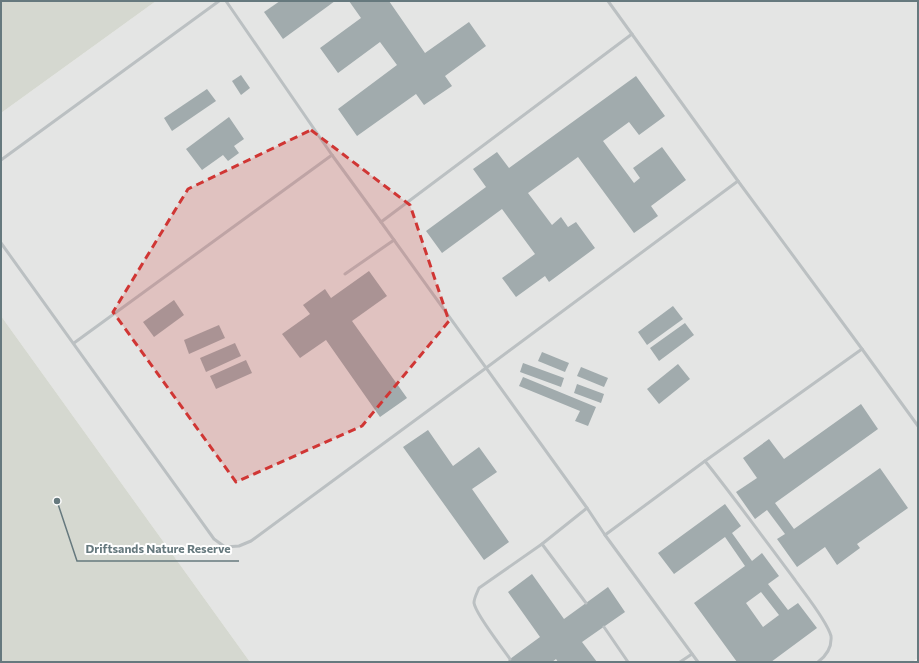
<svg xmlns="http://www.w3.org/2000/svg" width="919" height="663" font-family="Commissioner,sans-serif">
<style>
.built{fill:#e4e5e4}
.green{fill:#d5d8d0}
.building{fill:#a1abad;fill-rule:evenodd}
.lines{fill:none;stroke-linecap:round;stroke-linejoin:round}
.lane{stroke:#bbc0c2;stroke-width:3}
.marked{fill:#d03634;fill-opacity:0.2;stroke:#d03634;stroke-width:3;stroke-dasharray:8 5;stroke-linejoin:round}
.leader{fill:none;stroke:#66797e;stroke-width:1.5}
.callout-dot{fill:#66797e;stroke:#fff;stroke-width:1.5}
.callout-label{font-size:12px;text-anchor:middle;font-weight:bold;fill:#66797e;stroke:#fff;stroke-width:4;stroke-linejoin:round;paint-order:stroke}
</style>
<rect width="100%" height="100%" fill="#f4f3f0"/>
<path class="built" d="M156,1H918V658L912,662H250L1,316V113Z"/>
<g class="green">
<path d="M1,1H156L1,113Z"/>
<path d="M1,316L250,662H1Z"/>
</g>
<g class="building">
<path d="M280,1H335L283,39L264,12Z"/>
<path d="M349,1H389L425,53L469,22L486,46L445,76L452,86L424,105L416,94L357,136L338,109L397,65L380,42L338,73L320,48L361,18Z"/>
<path d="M241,75L250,88L241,95L232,81Z"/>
<path d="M636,76L665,116L639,135L629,122L603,141L634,183L640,178L633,168L662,147L686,180L651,206L658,216L634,233L578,157L528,193L552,225L561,217L568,227L576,222L595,248L549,282L545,276L516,297L502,278L535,254L502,209L442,253L426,231L486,187L473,169L497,152L509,168Z"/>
<path d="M207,89L216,101L172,131L164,118Z"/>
<path d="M229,117L244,139L234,146L239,153L228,161L223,155L202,170L186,149Z"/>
<path d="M369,271L387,296L352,321L407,398L380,417L326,340L300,358L282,334L310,314L303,305L325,289L331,298Z"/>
<path d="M174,300L184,315L154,337L143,322Z"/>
<path d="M673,306L683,319L647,345L638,332Z"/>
<path d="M685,323L694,335L659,361L650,348Z"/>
<path d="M219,325L225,338L189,354L184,340Z"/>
<path d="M235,343L241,356L206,372L200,358Z"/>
<path d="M542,352L569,363L565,372L538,361Z"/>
<path d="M246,360L252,373L216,389L210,376Z"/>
<path d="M523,363L564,378L561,387L520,372Z"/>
<path d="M678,364L690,379L659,404L647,389Z"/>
<path d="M581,367L608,378L604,387L577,376Z"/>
<path d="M523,377L596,407L588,426L575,421L580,411L519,386Z"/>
<path d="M577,384L604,394L601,403L574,393Z"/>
<path d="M861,404L878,429L775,503L794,529L880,468L908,508L857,544L860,548L837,565L825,547L797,567L777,539L785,534L767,510L755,519L736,492L757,478L743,458L769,439L784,459Z"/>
<path d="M428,430L453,466L479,447L497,472L472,489L509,542L484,560L403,447Z"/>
<path d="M725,504L741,526L732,533L752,561L762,553L779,576L768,584L788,610L798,603L817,628L771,662H737L694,603L745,566L725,537L674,574L658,553ZM761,592L779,615L763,627L746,603Z"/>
<path d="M532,574L564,619L608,587L625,612L582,642L597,662H558L556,659L552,662H510L508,660L510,659L540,637L508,592Z"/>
</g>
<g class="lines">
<g class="lane">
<path d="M226,1L332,155L381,222L632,34"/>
<path d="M1,160L219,1"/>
<path d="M738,181L862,349L705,461C736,500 765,540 795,580C805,594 827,621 831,636C832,647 826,656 818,662"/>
<path d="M381,222L587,508L605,535L698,662"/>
<path d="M1,243L214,539L225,547L239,546L251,541L486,368L738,181L608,1"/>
<path d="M345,274L394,240"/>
<path d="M74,343L332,155"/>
<path d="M862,349L918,426"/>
<path d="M605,535L705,461"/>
<path d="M542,544L586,603"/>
<path d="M604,627L628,662"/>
<path d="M510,659C502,647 476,615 474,603C474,598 477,593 479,588L542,544L587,508"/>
<path d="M680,662L692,654"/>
</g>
</g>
<path class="marked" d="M311,130L410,205L449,321L362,426L236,482L113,312L188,189Z"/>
<path class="leader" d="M57 501L77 561H239"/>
<circle class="callout-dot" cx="57" cy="501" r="4"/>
<g class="callout-label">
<text x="158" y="553">Driftsands Nature Reserve</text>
</g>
<rect width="919" height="663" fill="none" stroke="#66797e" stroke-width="4"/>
</svg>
